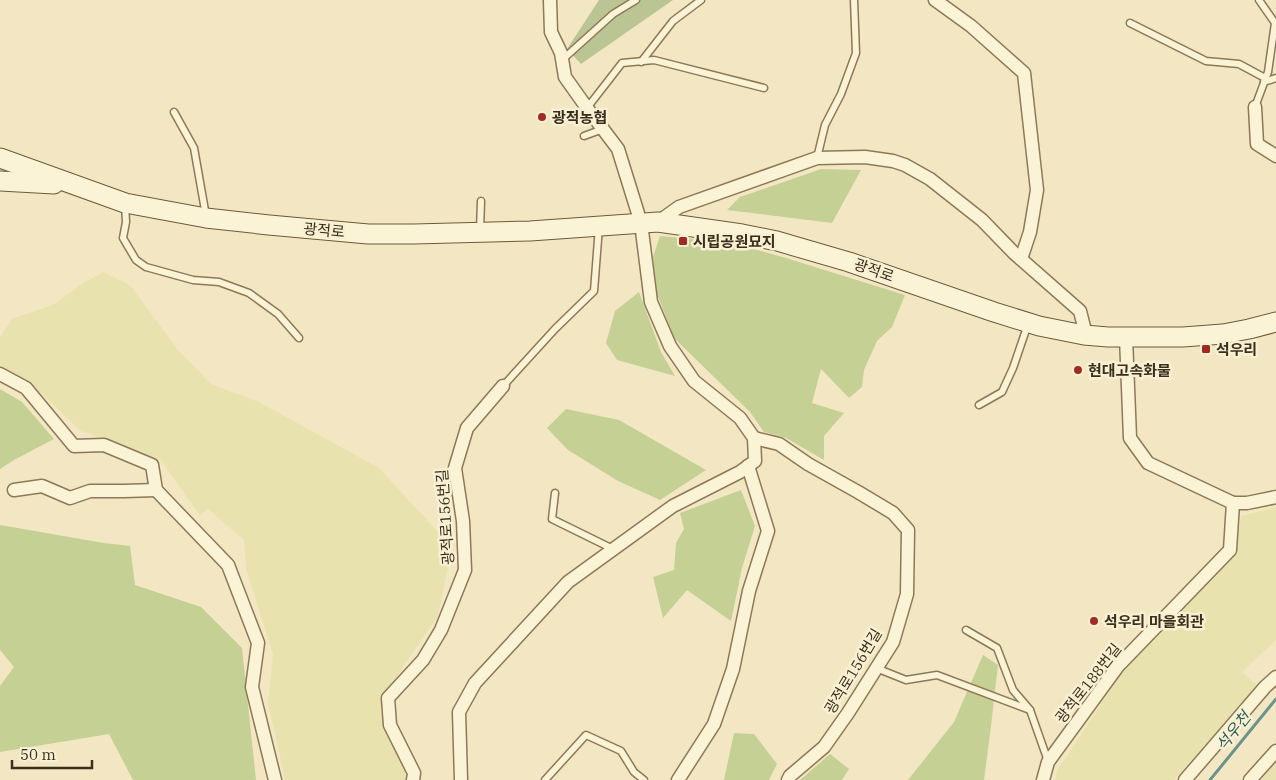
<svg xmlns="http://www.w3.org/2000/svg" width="1276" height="780" font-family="'IBM Plex Serif','Noto Sans KR',serif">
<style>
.farmland{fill:#e8e3ae}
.green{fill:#c5d194}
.cemetery{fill:#bbc594}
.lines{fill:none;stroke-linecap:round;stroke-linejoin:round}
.stream{stroke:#6a938c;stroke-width:3}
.lane-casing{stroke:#8d7857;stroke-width:9}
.street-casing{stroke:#8d7857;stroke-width:15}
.secondary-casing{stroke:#6f593a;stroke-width:21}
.lane{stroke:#fbf3d6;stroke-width:6}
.street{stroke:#fbf3d6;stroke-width:12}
.secondary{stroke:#fbf3d6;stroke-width:19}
.poi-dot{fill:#a12b22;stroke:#f8f0d2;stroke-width:2}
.labels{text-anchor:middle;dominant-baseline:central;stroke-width:5;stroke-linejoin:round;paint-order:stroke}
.poi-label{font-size:15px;font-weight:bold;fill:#3b2e1d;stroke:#f8f0d2;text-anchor:start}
.street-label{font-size:15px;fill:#3b2e1d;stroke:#f8f0d2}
.water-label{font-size:16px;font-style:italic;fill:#2b5c5c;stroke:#f8f0d2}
</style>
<rect width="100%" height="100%" fill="#f2e7c2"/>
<g class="farmland">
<path d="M103,272L130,285L178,350L211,384L257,401L379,468L452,547L438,616L404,665L380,709L408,776V780H285L268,703L273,655L246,568L244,540L208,509L200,516L161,460L81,431L27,380L0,366V337L12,319L55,304L80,285Z"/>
<path d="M1276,507V640L1242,672L1257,685L1174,780H1055L1058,769L1117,680L1141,650L1232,558L1241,516Z"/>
<path d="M1276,760V780H1260Z"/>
</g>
<g class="green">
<path d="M821,169L861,170L832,223L727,210L740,197Z"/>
<path d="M660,236L733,243L786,258L905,295L892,327L877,341L864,370L862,387L849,398L821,369L812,403L844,413L824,436V460L786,438L764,432L750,412L674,338L656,291L653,257Z"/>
<path d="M639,292L661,352L675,376L617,360L606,343L615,311Z"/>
<path d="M0,389L22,402L54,439L14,460L0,469Z"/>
<path d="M566,409L619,420L706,470L660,500L618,481L568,450L547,428Z"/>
<path d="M741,490L755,526L742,568L731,621L687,590L663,618L653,577L674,570L676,543L684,529L680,513Z"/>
<path d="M0,525L104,543L130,546L135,585L201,607L242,648L256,780H133L109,734L0,752V686L14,667L0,650Z"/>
<path d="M983,655L998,665L991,726L984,780H908L954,722Z"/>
<path d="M734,733L754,734L777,764L769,780H724Z"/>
<path d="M830,754L849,769L842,780H800Z"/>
</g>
<path class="cemetery" d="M599,0H673L581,64L567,49Z"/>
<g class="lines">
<path class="stream" d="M1210,780L1276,699"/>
<defs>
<g id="lane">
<path d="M1130,23L1206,61L1239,64L1265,78"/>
<path d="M562,60L613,14L636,0"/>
<path d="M641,62L673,21L701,0"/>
<path d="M1264,82L1276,78"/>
<path d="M1255,107L1268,72L1275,23L1259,0"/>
<path d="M587,108L622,63L654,60L764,88"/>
<path d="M174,112L194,148L206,216"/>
<path d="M584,136L603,129"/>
<path d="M817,158L825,125L841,94L856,53L854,0"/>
<path d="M125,204L126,222L123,238L136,260L146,267L193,280L219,282L249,293L278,314L299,338"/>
<path d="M480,231L481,201"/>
<path d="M503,386L555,329L594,291L599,227"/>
<path d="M979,405L1002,392L1013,368L1028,324"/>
<path d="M555,493L552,519L613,549"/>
<path d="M966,630L997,648L1013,690L1030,710L1048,761"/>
<path d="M876,668L906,680L937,675L1030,710"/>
<path d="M545,780L586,735L621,751L634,772L644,780"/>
</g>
<g id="street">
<path d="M935,0L971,26L1024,73L1037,190L1030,232L1021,259"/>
<path d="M1255,107L1257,144L1276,156"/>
<path d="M658,222L679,207L817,158L865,157L893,161L905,165L930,179L982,220L1014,253L1080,311L1086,335"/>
<path d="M0,374L26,388L74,446L104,445L152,465L156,490L228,565L258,643L252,687L275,780"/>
<path d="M754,438L779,444L808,464L858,492L893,513L908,530L907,594L893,642L848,713L824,747L790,776L788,780"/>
<path d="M14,490L42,486L70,498L90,491H124L156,490"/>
<path d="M1233,503H1247L1276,497"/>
<path d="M413,780L414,773L390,725L388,698L423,660L441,630L465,570L463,521L455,468L467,428L503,386"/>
<path d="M461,780L459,712L475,683L568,582L673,506L740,472L755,461L754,438L740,418L694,381L670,346L651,302L641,223L618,149L587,108L565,77L561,53L551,32L550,0"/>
<path d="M678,780L714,724L733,669L749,591L768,531L748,466"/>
<path d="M1043,780L1048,762L1118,666L1230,550L1233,503L1148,463L1130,438L1126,337"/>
<path d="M1185,780L1265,687L1276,677"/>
<path d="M1250,780L1276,751"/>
</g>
<g id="secondary">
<path d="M0,158L125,203L206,218L269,225L368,234H414L530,231L658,222L742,234L777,241L849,262L994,312L1039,326L1084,335L1108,337H1183L1223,334L1249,329L1276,322"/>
<path d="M0,181L54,184"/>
</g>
</defs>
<use href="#lane" class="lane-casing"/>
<use href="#street" class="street-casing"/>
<use href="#secondary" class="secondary-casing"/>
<use href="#lane" class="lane"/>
<use href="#street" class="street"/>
<use href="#secondary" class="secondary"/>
</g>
<g class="poi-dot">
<circle cx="542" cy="117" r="5"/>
<rect x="678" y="236" width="10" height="10" rx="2.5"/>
<rect x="1201" y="344" width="10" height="10" rx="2.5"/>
<circle cx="1078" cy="370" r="5"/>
<circle cx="1094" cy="621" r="5"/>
</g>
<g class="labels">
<g class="poi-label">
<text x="552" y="117">광적농협</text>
<text x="693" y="241">시립공원묘지</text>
<text x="1216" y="349">석우리</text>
<text x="1088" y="370">현대고속화물</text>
<text x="1104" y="621">석우리 마을회관</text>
</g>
<g class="street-label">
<text transform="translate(324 230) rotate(5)">광적로</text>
<text transform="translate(874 270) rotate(19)">광적로</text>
<text transform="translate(445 517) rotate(-94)">광적로156번길</text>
<text transform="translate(853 671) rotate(-59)">광적로156번길</text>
<text transform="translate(1088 683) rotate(-52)">광적로188번길</text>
</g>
<g class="water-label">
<text transform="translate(1233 731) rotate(-51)">석우천</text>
</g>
</g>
<path d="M12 760v8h80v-8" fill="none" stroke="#3b2e1d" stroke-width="2.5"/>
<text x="20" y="760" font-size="15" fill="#3b2e1d" stroke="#f8f0d2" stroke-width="4" paint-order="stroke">50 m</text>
</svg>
